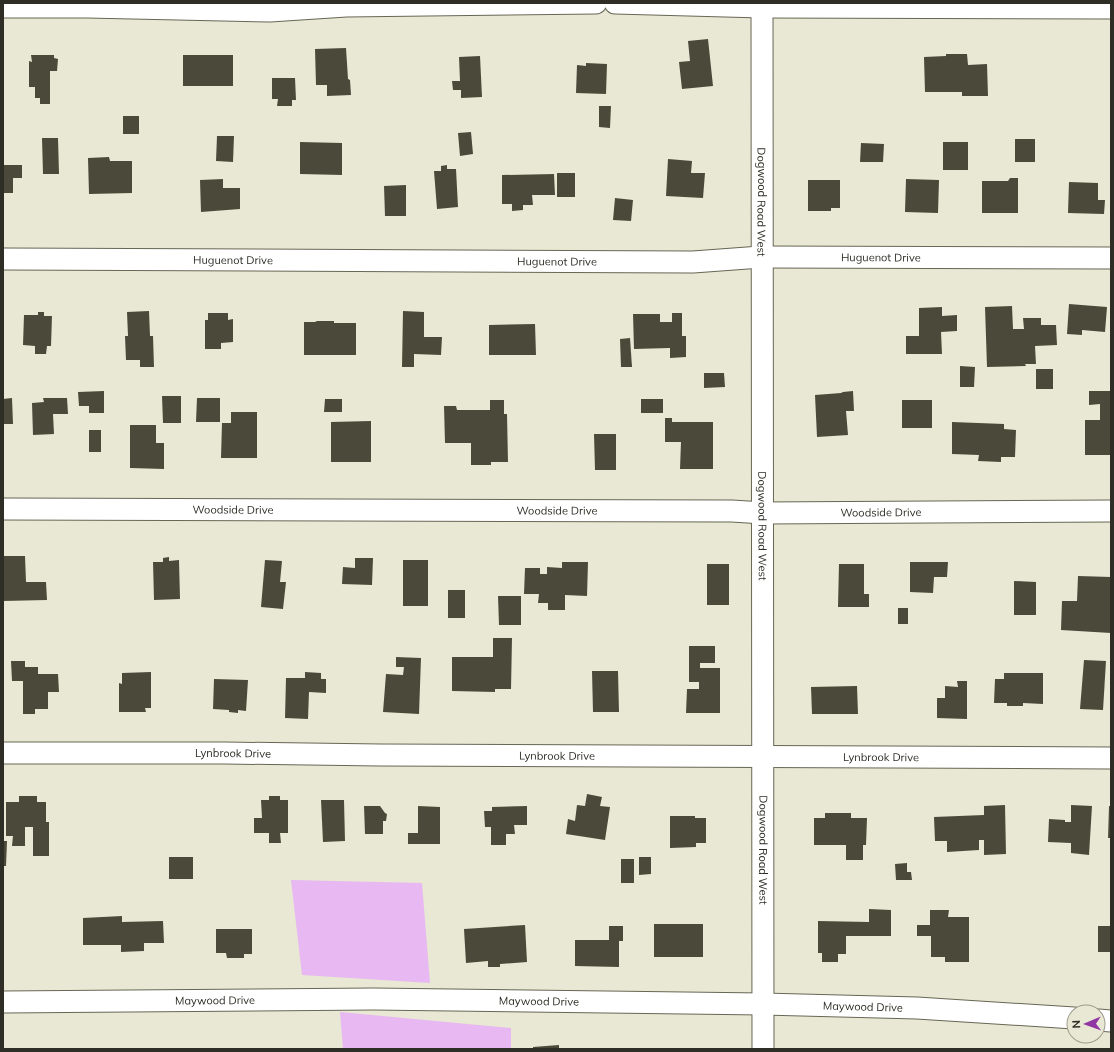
<svg xmlns="http://www.w3.org/2000/svg" width="1114" height="1052" font-family="Mulish,sans-serif">
<style>
.green{fill:#e7b8f1}
.building{fill:#4b4939}
.lines{fill:none;stroke-linecap:round;stroke-linejoin:round}
.minor-casing{stroke:#686655;stroke-width:23}
.minor{stroke:#fff;stroke-width:21}
.labels{text-anchor:middle;dominant-baseline:central;stroke-width:4;stroke-linejoin:round;paint-order:stroke}
.street-label{font-size:11px;fill:#2e2d26;stroke:#e9e8d4}
</style>
<rect width="100%" height="100%" fill="#e9e8d4"/>
<g class="green">
<path d="M291,880L422,883L430,983L302,975Z"/>
<path d="M340,1012L511,1028V1049H343Z"/>
</g>
<g class="building">
<path d="M708,39L713,86L682,89L679,62L690,61L688,41Z"/>
<path d="M346,48L348,79L350,80L351,95L327,96V85H316L315,49Z"/>
<path d="M946,54H967L968,65L987,64L988,96H962V92H925L924,57L946,56Z"/>
<path d="M31,55H54V58L58,59L57,71H50V104H40V98H35V87H29V61L32,62Z"/>
<rect x="183" y="55" width="50" height="31"/>
<path d="M480,56L482,97L461,98V90H453L452,81H460L459,57Z"/>
<path d="M586,63L607,64L606,94L576,93L577,65L586,66Z"/>
<path d="M272,78H295L296,100H292V106H277L278,99H272Z"/>
<path d="M599,106H611L610,128L599,127Z"/>
<rect x="123" y="116" width="16" height="18"/>
<path d="M471,132L473,154L460,156L458,133Z"/>
<path d="M217,136H234L233,162L216,161Z"/>
<path d="M42,138H58L59,174H43Z"/>
<rect x="1015" y="139" width="20" height="23"/>
<path d="M300,142L342,143V175L300,174Z"/>
<rect x="943" y="142" width="25" height="28"/>
<path d="M861,143L884,144L883,162H860Z"/>
<path d="M109,157L110,161H132V193L89,194L88,158Z"/>
<path d="M668,159L692,161L691,173H705L703,198L666,196Z"/>
<path d="M3,165H22V178H13V193H3Z"/>
<path d="M447,165V169H456L458,207L437,209L434,171H441V166Z"/>
<rect x="557" y="173" width="18" height="24"/>
<path d="M554,174L555,195H532L533,205H523V210L512,211V204H502V175Z"/>
<path d="M1010,178H1018V213H982V181H1008Z"/>
<path d="M223,179V188H240V209L201,212L200,180Z"/>
<path d="M906,179L939,180L938,213L905,212Z"/>
<path d="M808,180H840V208H831V211H808Z"/>
<path d="M1069,182L1098,183V200H1105L1104,214L1068,213Z"/>
<path d="M406,185V216H385L384,186Z"/>
<path d="M615,198L633,200L631,221L613,220Z"/>
<path d="M1069,304L1107,307L1105,332L1082,330V335L1067,334Z"/>
<path d="M1012,306L1013,329H1024L1023,318H1041V325H1056L1057,345L1035,346L1036,364H1025L1026,366L987,367L985,307Z"/>
<path d="M942,307V316L957,315V331L941,332L942,354H906V336H919V308Z"/>
<path d="M149,311L150,336H153L154,367H140V360H126L125,336H128L127,312Z"/>
<path d="M403,311L424,312V337H442L441,355L414,354V367H402Z"/>
<path d="M38,312H44V316H52L51,346H47L46,354H35V346L23,345L24,315H38Z"/>
<path d="M208,313H228V320L233,319V342L221,343V349H205V320H208Z"/>
<path d="M672,313H682V336H686V357L670,358V348L634,349L633,314H660V322H672Z"/>
<path d="M317,321H334V323H356V355H304V322H315Z"/>
<path d="M535,324L536,355H489V325Z"/>
<path d="M630,338L632,367H621L620,339Z"/>
<path d="M960,366L975,367L974,387H960Z"/>
<rect x="1036" y="369" width="17" height="20"/>
<path d="M704,373H724L725,387L704,388Z"/>
<path d="M104,391V413H89V406H79L78,392Z"/>
<path d="M853,391L854,411H846L848,435L817,437L815,395L841,393L843,392Z"/>
<path d="M1089,391H1110L1111,455H1085V420H1100V404L1089,405Z"/>
<path d="M162,396H181V423H163Z"/>
<path d="M12,398L13,424H3V399Z"/>
<path d="M43,398H67L68,414H53L54,434L33,435L32,403L44,402Z"/>
<path d="M197,398H220V422H196Z"/>
<path d="M325,399H342V412H324Z"/>
<rect x="641" y="399" width="22" height="14"/>
<path d="M490,400H504V414H507L508,462H491V465H471V443H445L444,406H456L457,410H490Z"/>
<rect x="902" y="400" width="30" height="28"/>
<path d="M231,412H257V458H221L222,423H231Z"/>
<path d="M665,418H672V422H713V469H680L681,442H665Z"/>
<path d="M371,421V462H331V422Z"/>
<path d="M952,422L1004,424V429L1016,430L1015,457H1001V462L978,461L979,455L952,454Z"/>
<path d="M130,425H156V443H164V469L130,468Z"/>
<rect x="89" y="430" width="12" height="22"/>
<path d="M594,434H616V470H595Z"/>
<path d="M3,556H25L26,582H46L47,600L3,601Z"/>
<path d="M169,557V561L179,560L180,599L154,600L153,562H163V558Z"/>
<path d="M355,558H373L372,585L342,584L343,567L355,568Z"/>
<path d="M265,560L282,561L280,582H286L283,609L261,607Z"/>
<rect x="403" y="560" width="25" height="46"/>
<path d="M562,562H588L587,596L565,595V610H548V603H538L539,594H524L525,568H540V574H547V567L562,568Z"/>
<path d="M910,562H948L947,577H934L933,593L910,592Z"/>
<rect x="707" y="564" width="22" height="41"/>
<path d="M839,564H864V594H869V607H838Z"/>
<path d="M1078,576L1111,577V633L1061,630L1062,601H1077Z"/>
<path d="M1014,581L1036,582V615H1014Z"/>
<rect x="448" y="590" width="17" height="28"/>
<path d="M498,596H521V625H499Z"/>
<rect x="898" y="608" width="10" height="16"/>
<path d="M493,638H512L511,689H495V692L452,691V657H493Z"/>
<path d="M689,646H715V663H700V668H720V713H686L687,689H699V682H689Z"/>
<path d="M396,657L421,658L419,714L383,712L386,674L403,675L404,667H396Z"/>
<path d="M1084,660L1106,661L1103,710L1080,709Z"/>
<path d="M11,661H25V667H38V674H58L59,692H48V709H35V714H23V681H12Z"/>
<path d="M592,671H618L619,712H593Z"/>
<path d="M151,672V708H145L146,712H119V683L122,684V673Z"/>
<path d="M305,672L321,673V679H326V693L309,692L308,719L285,718L286,678H305Z"/>
<path d="M1004,673H1043V704L1023,703V706H1007V703H994L995,679H1004Z"/>
<path d="M214,679L248,680L246,711L238,710V713L229,712V710L213,709Z"/>
<path d="M957,681H967V719L937,718V698H945V686L958,687Z"/>
<path d="M857,686L858,714H812L811,687Z"/>
<path d="M587,794L602,797L600,806L610,807L605,840L566,834L568,819L575,821L577,805L585,806Z"/>
<path d="M19,796H37V802H46V822H49V856H33V827H25V846H12L13,836H6V802H19Z"/>
<path d="M269,796H280V800H288V833H280L281,843H269V833H254V818H262L261,800H269Z"/>
<path d="M321,800H344L345,841L323,842Z"/>
<path d="M1005,805L1006,854L984,855V840H979V850L947,852V841H935L934,817L984,815V806Z"/>
<path d="M1071,805L1092,806L1089,855L1071,853V843L1048,842L1049,819L1065,820V822H1071Z"/>
<path d="M364,806H380L385,813L387,814L386,821H383V834H365Z"/>
<path d="M418,806L440,807V844H408V833H418Z"/>
<path d="M527,806V825H514L515,834H506V845H491V827H485L484,811H492V807Z"/>
<path d="M1109,806H1111V838H1108Z"/>
<path d="M825,813H851V818H867L866,845H863V860H846V845H814V818H825Z"/>
<path d="M670,816H695V818H706V843H696V847L670,848Z"/>
<path d="M3,841H7L6,866H3Z"/>
<rect x="169" y="857" width="24" height="22"/>
<path d="M639,857H651V874L639,875Z"/>
<rect x="621" y="859" width="13" height="24"/>
<path d="M907,863V872H911L912,880H896L895,864Z"/>
<path d="M869,909L891,910V936H846V954H838V962H822V953H818V921L869,922Z"/>
<path d="M930,910H949L948,917H969V962H945V957H931V936H917V925H930Z"/>
<path d="M122,916V922L163,921L164,943H144V951L121,952V945H83V918Z"/>
<rect x="654" y="924" width="49" height="33"/>
<path d="M525,925L527,962L500,964V967H488V961L466,963L464,929Z"/>
<path d="M609,926H623V941H619V967L575,966V940H609Z"/>
<rect x="1098" y="926" width="13" height="26"/>
<path d="M216,929H252V954H244V958H227L226,953H216Z"/>
<path d="M559,1045V1049H533V1047Z"/>
</g>
<g class="lines">
<defs>
<g id="minor">
<path d="M615,3L762,7L1111,8"/>
<path id="s1" d="M762,3C760,352 765,700 763,1049"/>
<path d="M3,7H87L270,11L346,6L596,3"/>
<path id="s2" d="M3,259L693,262L761,257L1111,258"/>
<path id="s3" d="M3,509L732,511L763,513L1111,511"/>
<path id="s4" d="M3,753H225L380,755L1111,758"/>
<path id="s5" d="M3,1002L374,999L763,1004L917,1008L1074,1018"/>
<path d="M1098,1020L1111,1021"/>
</g>
</defs>
<use href="#minor" class="minor-casing"/>
<use href="#minor" class="minor"/>
</g>
<g class="labels">
<g class="street-label">
<text stroke="none"><textPath href="#s1" startOffset="199">Dogwood Road West</textPath></text>
<text stroke="none"><textPath href="#s2" startOffset="878">Huguenot Drive</textPath></text>
<text stroke="none"><textPath href="#s2" startOffset="230">Huguenot Drive</textPath></text>
<text stroke="none"><textPath href="#s2" startOffset="554">Huguenot Drive</textPath></text>
<text stroke="none"><textPath href="#s3" startOffset="230">Woodside Drive</textPath></text>
<text stroke="none"><textPath href="#s3" startOffset="554">Woodside Drive</textPath></text>
<text stroke="none"><textPath href="#s3" startOffset="878">Woodside Drive</textPath></text>
<text stroke="none"><textPath href="#s1" startOffset="523">Dogwood Road West</textPath></text>
<text stroke="none"><textPath href="#s4" startOffset="230">Lynbrook Drive</textPath></text>
<text stroke="none"><textPath href="#s4" startOffset="554">Lynbrook Drive</textPath></text>
<text stroke="none"><textPath href="#s4" startOffset="878">Lynbrook Drive</textPath></text>
<text stroke="none"><textPath href="#s1" startOffset="847">Dogwood Road West</textPath></text>
<text stroke="none"><textPath href="#s5" startOffset="212">Maywood Drive</textPath></text>
<text stroke="none"><textPath href="#s5" startOffset="536">Maywood Drive</textPath></text>
<text stroke="none"><textPath href="#s5" startOffset="860">Maywood Drive</textPath></text>
</g>
</g>
<rect width="1114" height="1052" fill="none" stroke="#2e2d26" stroke-width="8"/>
<g transform="translate(1086 1024) rotate(268)"><circle r="19" fill="#e9e8d4" stroke="#9e9d8e"/>
<path d="M0-3L7 15L0 10L-7 15Z" fill="#9037a3"/>
<text y="-6" font-size="11" font-weight="bold" text-anchor="middle" fill="#2e2d26">N</text>
</g>
</svg>
